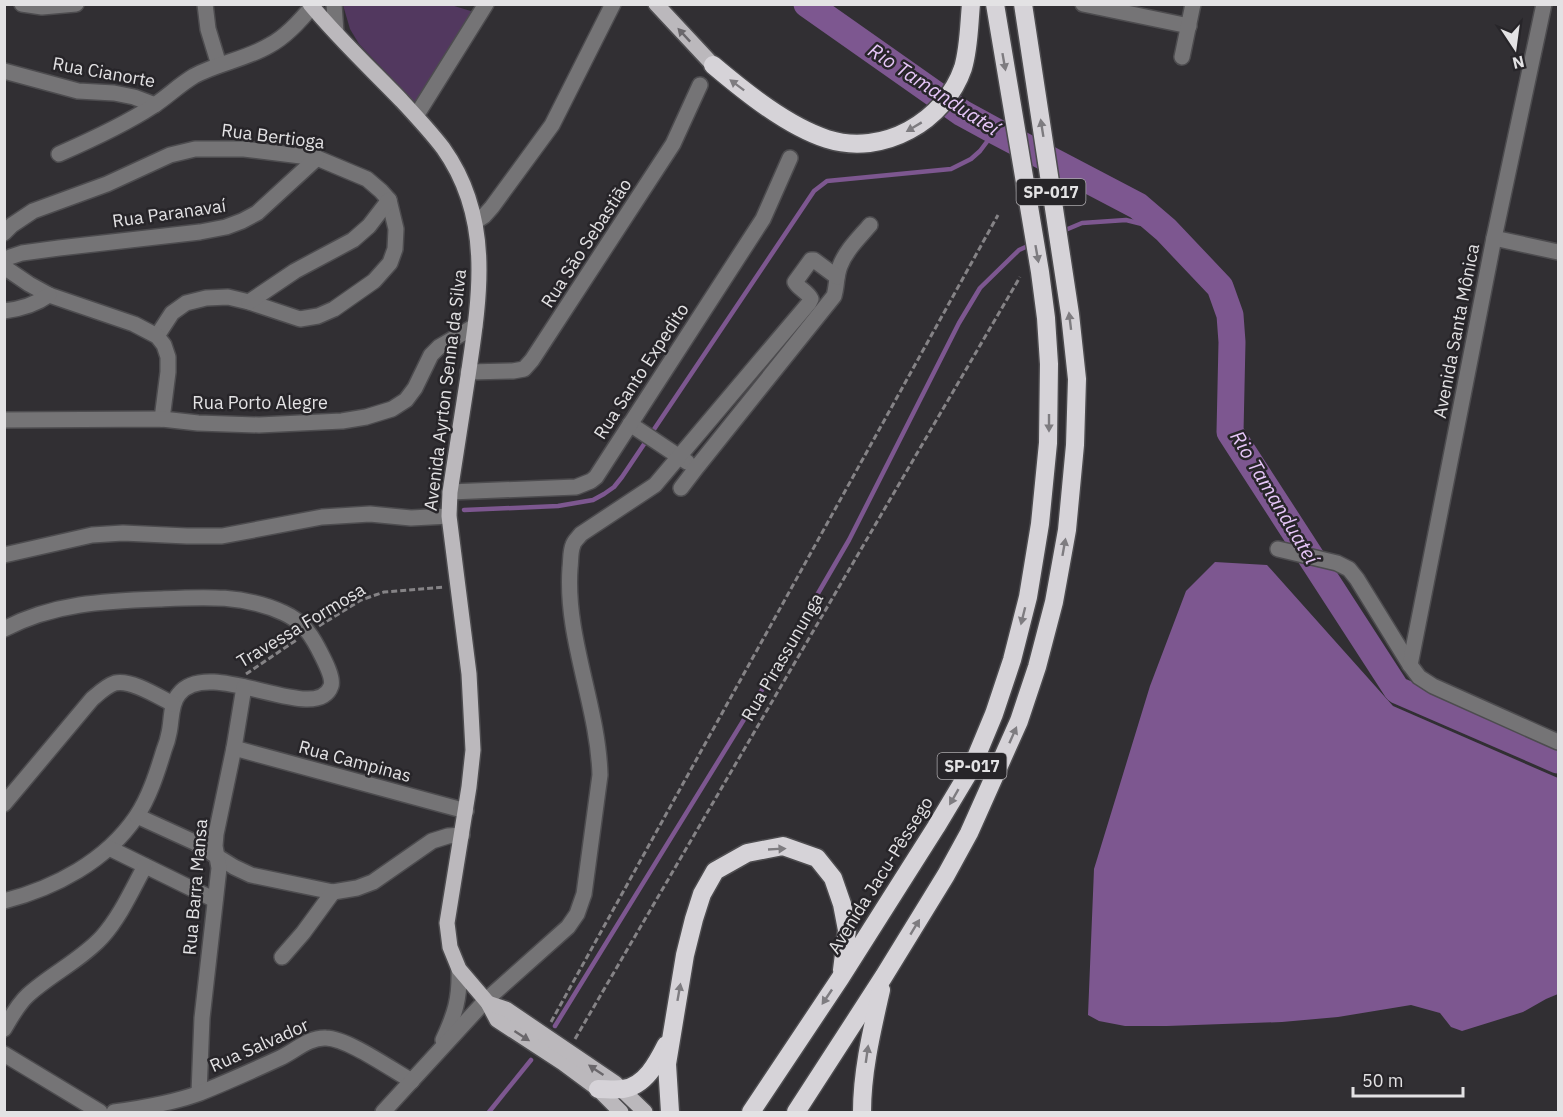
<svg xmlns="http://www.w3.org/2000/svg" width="1563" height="1117" font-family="'IBM Plex Sans',sans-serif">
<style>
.green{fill:#52385f}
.water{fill:#7d5790}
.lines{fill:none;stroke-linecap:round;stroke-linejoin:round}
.stream{stroke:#7d5790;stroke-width:4.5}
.river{stroke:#7d5790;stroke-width:27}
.minor-casing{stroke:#4d4c4f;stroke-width:18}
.major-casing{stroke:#4d4c4f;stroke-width:18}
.highway-casing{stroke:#4d4c4f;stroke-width:21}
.path{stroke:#858386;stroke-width:3;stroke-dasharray:6 3;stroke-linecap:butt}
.minor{stroke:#757476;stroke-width:15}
.major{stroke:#bbb8bc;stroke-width:15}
.highway{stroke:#d6d3d8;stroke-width:18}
.oneway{fill:#6a676b}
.oneway2{fill:#7e7c80}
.labels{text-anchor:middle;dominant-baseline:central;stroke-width:5;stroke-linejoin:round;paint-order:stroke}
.shield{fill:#272529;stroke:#aba9ac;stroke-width:1.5}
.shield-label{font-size:16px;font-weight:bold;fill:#e3e2e4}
.street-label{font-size:18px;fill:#e3e2e4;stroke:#272529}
.water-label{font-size:20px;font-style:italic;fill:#e6c6f8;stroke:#272529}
</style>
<rect width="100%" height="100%" fill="#312f33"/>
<path class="green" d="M343,5H451L474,12L416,104L359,44L350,29Z"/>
<path class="water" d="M1215,562L1267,565L1393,706L1558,778V994L1546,999L1523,1012L1462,1031L1451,1027L1440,1013L1411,1005L1338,1017L1282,1022L1167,1026H1125L1099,1021L1088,1015L1094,869L1150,686L1186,591Z"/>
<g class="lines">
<g class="stream">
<path d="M1063,231L1082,223L1126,220L1166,230"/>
<path d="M464,510L558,506L593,500L604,494L614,487L622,477L814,191L827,181L951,169L971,159L980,151L995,131"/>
<path d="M555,1026L756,700L849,540L959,323L980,288L1019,250L1030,245"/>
<path d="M489,1112L531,1060"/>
</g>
<path class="river" d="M807,4L962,113L995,131L1138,206L1166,230L1220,287L1230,315L1232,342L1230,432L1397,690L1558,760"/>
<defs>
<g id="minor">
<path d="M22,4L42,7L76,4"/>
<path d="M205,4L208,29L219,65"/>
<path d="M334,4L336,33"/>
<path d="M1083,4L1189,26"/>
<path d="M1182,57L1193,4"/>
<path d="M4,71L78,91L114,93L134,97L155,105"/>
<path d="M416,116L486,4"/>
<path d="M59,154C91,140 124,125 153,106C167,97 179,85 194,76C218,63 247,59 270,45C287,36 302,19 314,4"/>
<path d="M475,222L484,216L492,207L552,125L613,4"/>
<path d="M4,233L12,225L33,211L107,184L170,155L195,149H244L317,158L367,179L381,191L389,200L396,229L395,249L390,263L374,281L334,309L318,316L300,319L249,302L228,297L206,298L186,303L172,313L157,336"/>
<path d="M1494,238L1558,252"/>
<path d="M4,261L10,257L22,253L59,248L200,232L226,227L242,221L257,213L317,158"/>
<path d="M4,267L29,284L49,295L134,324L157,336L164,345L168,357V372L162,419"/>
<path d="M249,302L295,271L353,240L369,226L389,200"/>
<path d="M4,311C21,309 35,305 49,295"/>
<path d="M468,372L513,371L524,369L532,360L673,144L700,85"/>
<path d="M4,420L162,419L198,423L259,425L342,421L366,417L392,409L406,400L415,388L431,355L439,347L475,326"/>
<path d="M630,424L687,462"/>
<path d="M681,488L697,467L834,296C837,286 836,276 840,266C846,250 859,238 870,225"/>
<path d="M450,492L576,487L591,481L596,477L763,219L790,158"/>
<path d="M1278,549L1337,563L1349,569L1357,579L1410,665L1419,677L1433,686L1558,742"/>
<path d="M4,555L92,535L123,533L187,536H222L322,517L370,514L411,518L449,516"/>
<path d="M4,629C54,603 104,601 159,599C201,597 244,594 284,613C301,621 309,631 318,648C322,656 334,677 331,686C317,727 209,655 179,694C170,704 172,721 169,733C168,739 166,745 164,750C157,773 149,798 136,817C106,861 55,888 4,901"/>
<path d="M1410,665L1494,238L1544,4"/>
<path d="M234,748L466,811"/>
<path d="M4,804L92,699C99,693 106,686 115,683C131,679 159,697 173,704"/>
<path d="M137,816L194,842L234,867L251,875L333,892L357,888L373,882L432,841L448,836L462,835"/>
<path d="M109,848L215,900"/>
<path d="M282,957L303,933L333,892"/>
<path d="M4,1029C11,1017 18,1004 28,995C51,974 81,960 102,937C120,917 132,890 145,866"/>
<path d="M443,1040C455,1014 460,999 459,969"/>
<path d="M4,1054L100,1112"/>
<path d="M199,1093L202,1018L219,868L215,846L216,834L234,748L244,687"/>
<path d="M114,1112C143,1108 173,1103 200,1093C227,1082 254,1070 280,1058C295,1051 309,1037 326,1038C347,1038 392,1070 412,1081"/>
<path d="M383,1112L485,1001L568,927L577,914L584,894L600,775C598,705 565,638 570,568C571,561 570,552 573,545C574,541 578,538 581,534L655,485L809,303L811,299C808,292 799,289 795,282L811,260H814L837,277"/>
</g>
<g id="major">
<path d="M310,4C338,38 370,68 401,100C415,115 430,131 443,148C493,218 480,296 468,376C462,415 456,453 450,492L449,516L469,674L473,750L469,787L447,923L450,947L459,969L488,1003L497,1020L563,1063L598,1089L621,1112"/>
<path d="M656,4L713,65"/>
<path d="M488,1003L506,1009L615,1083L645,1112"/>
</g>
<g id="highway">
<path d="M713,65C745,92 787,126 827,139C883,157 945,121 963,68C969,48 969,25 971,4"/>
<path d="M598,1089C606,1089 615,1090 623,1089C645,1086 657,1063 666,1045"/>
<path d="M670,1112L667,1064L685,955L694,919L702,894L715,871L747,853L783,846L817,858L833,878L842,904L847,930L842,970"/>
<path d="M751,1112L841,977L936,827L972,767L994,714L1012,660L1028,597L1040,524L1048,443L1049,364L1046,318L1040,272L995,4"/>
<path d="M796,1112L884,976L946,875L969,833L1019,721L1037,667L1054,602L1067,530L1075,445L1077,379L1070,314L1023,4"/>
<path d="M862,1112C862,1071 872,1030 881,990"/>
</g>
</defs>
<use href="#minor" class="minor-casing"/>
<use href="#major" class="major-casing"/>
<use href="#highway" class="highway-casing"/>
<g class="path">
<path d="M319,626L361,600L384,592L444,587"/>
<path d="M246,674L298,639"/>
<path d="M551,1022L998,215"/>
<path d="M575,1039L1020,277"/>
</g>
<use href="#minor" class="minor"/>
<use href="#major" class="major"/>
<use href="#highway" class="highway"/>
</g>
<defs><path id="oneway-solid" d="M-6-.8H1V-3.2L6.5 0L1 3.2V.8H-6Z" transform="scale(1.5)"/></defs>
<g class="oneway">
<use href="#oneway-solid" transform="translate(684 35) rotate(-133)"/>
<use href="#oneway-solid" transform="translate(522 1036) rotate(33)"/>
<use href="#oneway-solid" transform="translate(596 1070) rotate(-146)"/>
</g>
<g class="oneway2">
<use href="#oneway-solid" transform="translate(1004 62) rotate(80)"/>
<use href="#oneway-solid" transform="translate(737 85) rotate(-143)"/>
<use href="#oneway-solid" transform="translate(914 127) rotate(149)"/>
<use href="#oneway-solid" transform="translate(1042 128) rotate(-99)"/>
<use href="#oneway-solid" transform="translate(1037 254) rotate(80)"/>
<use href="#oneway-solid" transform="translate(1070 321) rotate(-97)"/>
<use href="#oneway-solid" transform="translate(1049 423) rotate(90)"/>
<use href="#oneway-solid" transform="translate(1064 547) rotate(-80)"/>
<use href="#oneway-solid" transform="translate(1023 616) rotate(104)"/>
<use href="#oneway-solid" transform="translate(1013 735) rotate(-66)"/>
<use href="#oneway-solid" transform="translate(954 797) rotate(120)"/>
<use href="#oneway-solid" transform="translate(777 849) rotate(-3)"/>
<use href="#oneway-solid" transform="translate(915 927) rotate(-59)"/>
<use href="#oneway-solid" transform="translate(679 992) rotate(-80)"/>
<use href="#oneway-solid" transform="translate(827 997) rotate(124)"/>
<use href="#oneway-solid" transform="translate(867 1054) rotate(-82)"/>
</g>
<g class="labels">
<g class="shield">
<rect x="1016.5" y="179" width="69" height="26" rx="4.5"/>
<rect x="937.5" y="753" width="69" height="26" rx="4.5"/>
</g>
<g class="shield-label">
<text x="1051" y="192">SP-017</text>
<text x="972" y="766">SP-017</text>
</g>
<g class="street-label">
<text transform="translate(104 72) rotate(10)">Rua Cianorte</text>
<text transform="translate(273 136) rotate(7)">Rua Bertioga</text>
<text transform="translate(169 213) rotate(-8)">Rua Paranavaí</text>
<text transform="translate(586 243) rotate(-57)">Rua São Sebastião</text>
<text transform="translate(1456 331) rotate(-79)">Avenida Santa Mônica</text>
<text transform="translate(641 371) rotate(-57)">Rua Santo Expedito</text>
<text transform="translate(445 390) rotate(-83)">Avenida Ayrton Senna da Silva</text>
<text x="260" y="402">Rua Porto Alegre</text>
<text transform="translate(301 625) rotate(-31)">Travessa Formosa</text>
<text transform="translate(782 657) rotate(-60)">Rua Pirassununga</text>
<text transform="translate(355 761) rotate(15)">Rua Campinas</text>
<text transform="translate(880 875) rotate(-58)">Avenida Jacu-Pêssego</text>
<text transform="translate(195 887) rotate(-85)">Rua Barra Mansa</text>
<text transform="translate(259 1045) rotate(-24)">Rua Salvador</text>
</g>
<g class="water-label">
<text transform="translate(934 89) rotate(33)">Rio Tamanduateí</text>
<text transform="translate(1275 497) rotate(59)">Rio Tamanduateí</text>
</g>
</g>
<rect width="1563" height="1117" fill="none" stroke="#e3e2e4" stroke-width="12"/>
<g transform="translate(1515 48) rotate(167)" stroke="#272529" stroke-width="4.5" paint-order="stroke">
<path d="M0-4.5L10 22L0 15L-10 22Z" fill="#e3e2e4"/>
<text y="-9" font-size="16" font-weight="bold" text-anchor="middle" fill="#e3e2e4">N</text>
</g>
<path d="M1353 1087v9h110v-9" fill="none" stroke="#e3e2e4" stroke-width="3"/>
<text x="1362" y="1087" font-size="18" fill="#e3e2e4" stroke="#272529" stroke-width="4.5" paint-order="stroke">50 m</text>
</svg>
